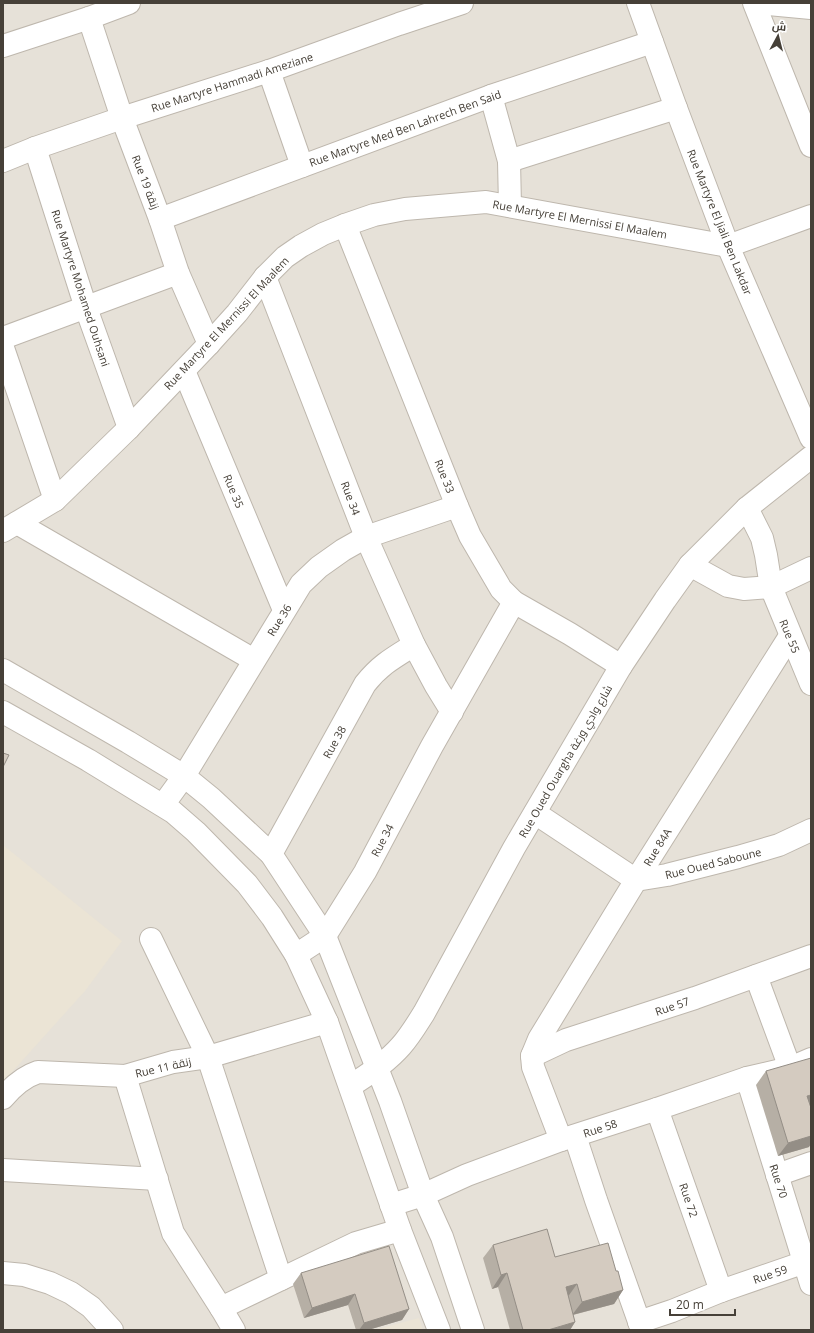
<svg xmlns="http://www.w3.org/2000/svg" width="814" height="1333" font-family="'Open Sans',Cairo,sans-serif">
<style>
.residential{fill:#e6e1d8}
.education{fill:#ebe4d5}
.lines{fill:none;stroke-linecap:round;stroke-linejoin:round}
.minor-casing{stroke:#beb7ad;stroke-width:24}
.tertiary-casing{stroke:#beb7ad;stroke-width:24}
.minor{stroke:#fff;stroke-width:22}
.tertiary{stroke:#fff;stroke-width:22}
.wall{fill:#b6afa5}
.shaded-wall{fill:#948e86}
.building{fill:#d4cbc0;stroke:#948e86}
.labels{text-anchor:middle;dominant-baseline:central;stroke-width:4;stroke-linejoin:round;paint-order:stroke}
.street-label{font-size:11px;fill:#464038;stroke:#fff}
</style>
<rect width="100%" height="100%" fill="#f3f0e9"/>
<rect class="residential" x="3" y="3" width="808" height="1327"/>
<g class="education">
<path d="M3,845L122,941L85,991L3,1082Z"/>
<path d="M419,1318L423,1330H374Z"/>
</g>
<g class="lines">
<defs>
<g id="minor">
<path d="M638,3L676,108L728,246L811,438"/>
<path d="M754,3L811,146"/>
<path d="M758,3L811,8"/>
<path d="M89,18L122,118L160,219L178,273L209,344"/>
<path d="M3,46L89,18L129,3"/>
<path d="M269,71L302,166"/>
<path d="M491,96L509,161L510,206"/>
<path d="M35,148L86,308L129,428"/>
<path d="M3,161L35,148L122,118L269,71L399,24L462,3"/>
<path d="M509,161L676,108"/>
<path d="M160,219L491,96L652,42"/>
<path d="M345,225L457,506L470,536L501,589L514,602L570,634L621,666"/>
<path d="M728,246L811,216"/>
<path d="M265,277L366,537L414,645L436,686L452,712"/>
<path d="M3,338L178,273"/>
<path d="M3,348L55,500"/>
<path d="M184,371L284,610"/>
<path d="M747,508L762,538L766,555L771,587L811,684"/>
<path d="M17,523L254,660"/>
<path d="M3,531L55,500L129,428L209,344L237,313L265,277L285,257L301,246L323,234L345,225L374,215L405,209L486,202L728,246"/>
<path d="M690,565L728,586L744,589L771,587L811,568"/>
<path d="M163,805L184,776L301,584L319,567L343,550L366,537L457,506"/>
<path d="M535,813L636,880L667,875L738,857L779,845L811,830"/>
<path d="M271,854L365,684C380,665 393,658 414,645"/>
<path d="M151,939L208,1057L281,1279"/>
<path d="M296,955L325,936L365,872L432,746L514,602"/>
<path d="M756,976L790,1068"/>
<path d="M532,1056L566,1040L695,998L811,956"/>
<path d="M125,1076L173,1233L221,1308L234,1330"/>
<path d="M747,1078L811,1284"/>
<path d="M350,1086C368,1075 387,1062 401,1046C410,1036 417,1024 424,1013L514,848L621,666L665,600L690,565L747,508L811,457"/>
<path d="M3,1098C13,1086 23,1077 38,1072L125,1076L173,1062L208,1057L327,1022"/>
<path d="M657,1109L721,1291"/>
<path d="M575,1136L596,1200L642,1330"/>
<path d="M561,1140L533,1067L532,1056L539,1039L636,880L790,636"/>
<path d="M3,1170L157,1179"/>
<path d="M777,1175L811,1163"/>
<path d="M391,1205L423,1195L467,1175L561,1140L657,1109L747,1078L790,1068L811,1059"/>
<path d="M3,1273L24,1275L50,1283L71,1293L91,1307L112,1330"/>
<path d="M221,1308L356,1243L400,1230"/>
<path d="M639,1322L672,1311L721,1291L811,1260"/>
</g>
<g id="tertiary">
<path d="M3,670L128,742L184,776L211,798L271,854L325,936L390,1101L423,1195L442,1237L473,1330"/>
<path d="M3,712L88,760L173,812L196,832L247,884L272,917L296,955L327,1022L400,1230L439,1330"/>
</g>
</defs>
<use href="#minor" class="minor-casing"/>
<use href="#tertiary" class="tertiary-casing"/>
<use href="#minor" class="minor"/>
<use href="#tertiary" class="tertiary"/>
</g>
<g class="wall">
<path d="M766,1071L810,1106L809,1147L778,1156L756,1085Z"/>
<path d="M493,1245L616,1271L623,1290L614,1304L573,1315L575,1322L570,1330H510L498,1287L492,1289L483,1258Z"/>
<path d="M301,1273L409,1309L402,1320L368,1330H356L348,1305L304,1318L293,1284Z"/>
</g>
<g class="shaded-wall">
<path d="M811,1095V1106L798,1110L807,1096Z"/>
<path d="M811,1136V1144L809,1147L778,1156L788,1143Z"/>
<path d="M507,1273L498,1287L492,1289L501,1275Z"/>
<path d="M577,1284L567,1298L566,1287Z"/>
<path d="M623,1290L614,1304L572,1315L582,1302Z"/>
<path d="M355,1294L348,1305L304,1318L312,1308Z"/>
<path d="M409,1309L402,1320L368,1330H359L364,1323Z"/>
<path d="M575,1322L570,1330H548Z"/>
</g>
<g class="building">
<path d="M3,753L9,755L3,767Z"/>
<path d="M811,1058V1095L807,1096L811,1108V1136L788,1143L766,1071Z"/>
<path d="M547,1229L555,1257L608,1243L616,1271H618L623,1290L582,1302L577,1284L566,1287L575,1322L548,1330H523L507,1273L501,1275L493,1245Z"/>
<path d="M389,1246L409,1309L364,1323L355,1294L312,1308L301,1273Z"/>
</g>
<g class="labels">
<g class="street-label">
<text transform="translate(232 82) rotate(-18)">Rue Martyre Hammadi Ameziane</text>
<text transform="translate(405 128) rotate(-20)">Rue Martyre Med Ben Lahrech Ben Said</text>
<text transform="translate(146 182) rotate(69)">Rue 19 زنقة</text>
<text transform="translate(580 219) rotate(10)">Rue Martyre El Mernissi El Maalem</text>
<text transform="translate(720 222) rotate(68)">Rue Martyre El Jiali Ben Lakdar</text>
<text transform="translate(81 288) rotate(72)">Rue Martyre Mohamed Ouhsani</text>
<text transform="translate(226 323) rotate(-47)">Rue Martyre El Mernissi El Maalem</text>
<text transform="translate(445 476) rotate(68)">Rue 33</text>
<text transform="translate(234 491) rotate(67)">Rue 35</text>
<text transform="translate(351 498) rotate(69)">Rue 34</text>
<text transform="translate(279 620) rotate(-58)">Rue 36</text>
<text transform="translate(790 636) rotate(67)">Rue 55</text>
<text transform="translate(334 742) rotate(-61)">Rue 38</text>
<text transform="translate(565 761) rotate(-60)">Rue Oued Ouargha شارع وادي ورغة</text>
<text transform="translate(382 840) rotate(-62)">Rue 34</text>
<text transform="translate(657 847) rotate(-58)">Rue 84A</text>
<text transform="translate(713 863) rotate(-14)">Rue Oued Saboune</text>
<text transform="translate(672 1006) rotate(-19)">Rue 57</text>
<text transform="translate(163 1067) rotate(-13)">Rue 11 زنقة</text>
<text transform="translate(600 1128) rotate(-18)">Rue 58</text>
<text transform="translate(779 1181) rotate(72)">Rue 70</text>
<text transform="translate(689 1200) rotate(71)">Rue 72</text>
<text transform="translate(770 1274) rotate(-19)">Rue 59</text>
</g>
</g>
<rect width="814" height="1333" fill="none" stroke="#464038" stroke-width="8"/>
<g transform="translate(778 36) rotate(7)" stroke="#ffffff" stroke-width="3" paint-order="stroke">
<path d="M0-3L7 15L0 10L-7 15Z" fill="#464038"/>
<text y="-6" font-size="11" font-weight="bold" text-anchor="middle" fill="#464038">ش</text>
</g>
<path d="M670 1309v6h65v-6" fill="none" stroke="#464038" stroke-width="2"/>
<text x="676" y="1309" font-size="12" fill="#464038" stroke="#ffffff" stroke-width="3" paint-order="stroke">20 m</text>
</svg>
